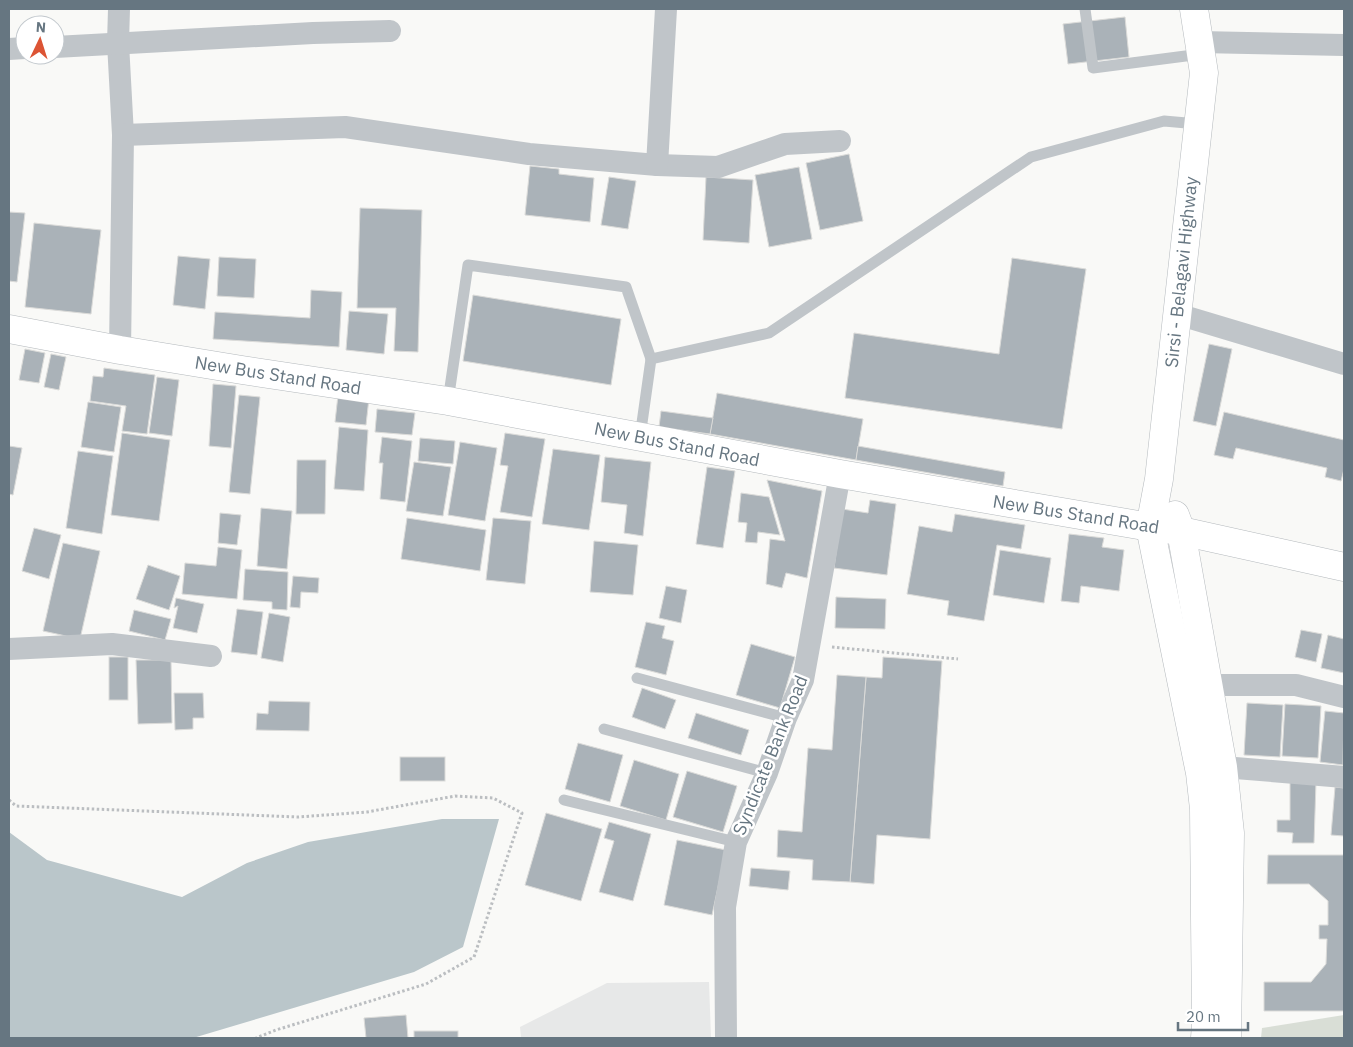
<svg xmlns="http://www.w3.org/2000/svg" width="1353" height="1047" font-family="'IBM Plex Sans',sans-serif">
<style>
.built{fill:#e7e8e8}
.green{fill:#d9ded6}
.water{fill:#bac6ca}
.building{fill:#aab2b8;stroke:#dbdbd9}
.lines{fill:none;stroke-linecap:round;stroke-linejoin:round}
.primary-casing{stroke:#b4b9bd;stroke-width:29}
.path{stroke:#bbbec1;stroke-width:3;stroke-dasharray:2.5 2.5;stroke-linecap:butt}
.service{stroke:#c0c5c9;stroke-width:11}
.minor{stroke:#c0c5c9;stroke-width:22}
.primary{stroke:#fff;stroke-width:28}
.labels{text-anchor:middle;dominant-baseline:central;stroke-width:5;stroke-linejoin:round;paint-order:stroke}
.street-label{font-size:18px;fill:#667681;stroke:#fff}
</style>
<rect width="100%" height="100%" fill="#f9f9f7"/>
<path class="built" d="M709,982L711,1038H521L520,1027L607,983Z"/>
<path class="green" d="M1344,1015V1038H1261L1262,1028Z"/>
<path class="water" d="M442,819H499L463,947L414,972L193,1038H9V832L47,860L182,897L247,863L308,842Z"/>
<g class="building">
<path d="M1125,17L1129,57L1068,64L1063,24Z"/>
<path d="M849,154L863,221L820,230L806,163Z"/>
<path d="M530,166L559,169V174L594,178L590,222L525,215Z"/>
<path d="M799,167L812,239L769,247L755,175Z"/>
<path d="M609,177L636,181L628,229L601,225Z"/>
<path d="M706,177L753,180L749,243L703,240Z"/>
<path d="M360,208L422,210L418,352L394,351L396,308H357Z"/>
<path d="M9,212L25,213L17,282L9,281Z"/>
<path d="M34,223L101,230L91,314L25,307Z"/>
<path d="M178,256L210,259L205,309L173,305Z"/>
<path d="M219,257L256,259L254,298L217,296Z"/>
<path d="M1012,258L1086,269L1062,429L845,398L854,333L999,354Z"/>
<path d="M311,290L342,292L339,347L213,339L215,312L310,318Z"/>
<path d="M473,295L621,319L611,385L463,361Z"/>
<path d="M349,311L388,314L384,354L346,350Z"/>
<path d="M1209,344L1232,349L1216,426L1193,421Z"/>
<path d="M25,349L45,353L39,383L19,380Z"/>
<path d="M51,354L66,357L59,390L44,387Z"/>
<path d="M104,368L155,375L147,434L122,431L126,406L90,401L93,376L103,377Z"/>
<path d="M157,377L179,380L172,436L149,433Z"/>
<path d="M213,384L236,386L231,448L209,446Z"/>
<path d="M717,393L863,419L856,460L710,434Z"/>
<path d="M239,395L260,397L250,494L229,492Z"/>
<path d="M338,395L369,398L366,425L335,422Z"/>
<path d="M88,402L121,407L114,452L81,447Z"/>
<path d="M377,409L415,413L412,435L375,432Z"/>
<path d="M661,411L713,418L710,434L659,427Z"/>
<path d="M1224,412L1344,440V469L1341,481L1325,477L1327,468L1236,448L1233,459L1214,455Z"/>
<path d="M339,427L368,430L364,491L334,489Z"/>
<path d="M122,433L170,440L159,521L111,515Z"/>
<path d="M505,433L545,439L532,517L500,512L508,466L500,465Z"/>
<path d="M382,437L412,441L405,502L380,499L383,463H379Z"/>
<path d="M420,438L455,441L453,464L418,461Z"/>
<path d="M460,442L497,448L485,521L448,515Z"/>
<path d="M9,446L22,448L13,495L9,494Z"/>
<path d="M858,446L1005,472L1003,486L856,460Z"/>
<path d="M553,449L600,455L589,530L542,524Z"/>
<path d="M78,451L113,456L102,534L66,528Z"/>
<path d="M605,457L651,462L643,536L624,533L627,505L601,502Z"/>
<path d="M297,460H326L325,514H296Z"/>
<path d="M414,462L451,467L443,516L406,511Z"/>
<path d="M707,467L735,471L723,548L696,544Z"/>
<path d="M767,480L822,491L807,578L786,573L782,588L766,584L770,539L785,541Z"/>
<path d="M741,493L769,497L780,535L758,532L757,543L745,542L747,523L738,522Z"/>
<path d="M870,500L896,504L887,575L834,568L842,509L868,513Z"/>
<path d="M261,508L292,511L287,569L257,566Z"/>
<path d="M220,513L241,515L237,545L218,543Z"/>
<path d="M955,514L1025,525L1021,549L997,545L984,621L947,615L949,601L907,594L919,526L952,532Z"/>
<path d="M407,518L486,530L480,571L401,559Z"/>
<path d="M493,518L531,521L525,584L486,580Z"/>
<path d="M34,528L61,535L49,579L22,571Z"/>
<path d="M1069,534L1104,538L1102,547L1124,550L1119,591L1081,586L1079,603L1061,601Z"/>
<path d="M594,541L638,545L633,595L590,592Z"/>
<path d="M63,543L100,551L80,639L43,631Z"/>
<path d="M218,547L242,550L237,599L182,594L185,563L216,566Z"/>
<path d="M1000,550L1051,558L1044,603L993,595Z"/>
<path d="M148,565L180,576L169,610L136,599Z"/>
<path d="M245,569L288,572L287,610L272,609V602L243,600Z"/>
<path d="M293,576L319,578L318,593L301,592L300,608L290,607Z"/>
<path d="M666,586L687,590L681,623L659,618Z"/>
<path d="M836,597L886,599L885,629L835,628Z"/>
<path d="M176,598L204,604L197,633L173,628L178,606L174,608Z"/>
<path d="M237,609L263,612L257,655L231,652Z"/>
<path d="M134,610L171,619L165,640L129,631Z"/>
<path d="M269,613L290,617L283,662L261,658Z"/>
<path d="M646,622L665,626L662,638L674,641L666,675L635,667Z"/>
<path d="M1301,630L1322,634L1316,662L1295,657Z"/>
<path d="M1328,635L1344,639V673L1321,668Z"/>
<path d="M751,644L795,657L780,708L736,695Z"/>
<rect x="109" y="657" width="19" height="43"/>
<path d="M883,657L942,661L930,839L877,835L874,884L850,882L866,677L882,678Z"/>
<path d="M136,660H171L172,723L138,724Z"/>
<path d="M837,675L866,677L850,882L812,880L813,860L777,857L778,830L802,832L808,748L832,750Z"/>
<path d="M642,688L676,700L665,729L632,717Z"/>
<path d="M174,693H203L204,718H193V729L175,730Z"/>
<path d="M269,701L310,702L309,731L256,730L257,713L268,714Z"/>
<path d="M1247,703L1283,705L1280,757L1244,755Z"/>
<path d="M1285,704L1321,706L1318,758L1282,756Z"/>
<path d="M1325,711L1344,713L1343,765L1320,762Z"/>
<path d="M696,713L749,730L741,755L688,738Z"/>
<path d="M578,743L623,755L610,802L565,789Z"/>
<rect x="400" y="757" width="45" height="24"/>
<path d="M634,760L679,774L666,820L620,806Z"/>
<path d="M687,771L737,786L723,832L673,817Z"/>
<path d="M1290,781L1316,782L1314,843H1292L1293,833L1277,832V820H1290Z"/>
<path d="M1335,787L1344,788V836L1331,835Z"/>
<path d="M546,813L602,829L581,901L525,885Z"/>
<path d="M609,822L651,834L633,901L599,892L614,841L604,838Z"/>
<path d="M677,840L726,850L712,915L664,905Z"/>
<path d="M1268,855H1344V1011H1264V982H1311L1326,964L1327,939H1319V925H1328V901L1309,884H1267Z"/>
<path d="M751,868L790,871L788,890L749,886Z"/>
<path d="M406,1015L408,1038H366L364,1018Z"/>
<rect x="414" y="1031" width="44" height="7"/>
</g>
<g class="lines">
<defs>
<g id="primary">
<path d="M1194,9L1204,73L1159,479L1150,527L1200,773L1204,809L1206,1024L1205,1038"/>
<path d="M9,329L120,350L242,370L448,401L840,474L1150,527L1181,531L1344,567"/>
<path d="M1175,515L1181,531L1223,767L1230,833L1227,1038"/>
</g>
</defs>
<use href="#primary" class="primary-casing"/>
<g class="path">
<path d="M832,647L958,659"/>
<path d="M9,800L16,806L298,817L367,812L455,796L493,798L522,813L474,957L426,984L276,1030L256,1038"/>
</g>
<g class="service">
<path d="M1085,9L1093,68L1201,54"/>
<path d="M448,401L468,265L626,287L651,359"/>
<path d="M640,437L651,359L769,333L1031,157L1164,121L1198,124"/>
<path d="M637,678L786,718"/>
<path d="M604,729L767,773"/>
<path d="M564,800L736,842"/>
</g>
<g class="minor">
<path d="M119,9L118,43L123,135L120,350"/>
<path d="M1199,42L1344,45"/>
<path d="M55,47L313,33L390,31"/>
<path d="M9,49L25,48"/>
<path d="M123,135L345,127L529,154L657,165L718,167L785,144L840,141"/>
<path d="M657,165L666,9"/>
<path d="M1177,314L1344,364"/>
<path d="M9,649L112,644L211,656"/>
<path d="M1208,685H1296L1344,697"/>
<path d="M1223,767L1344,777"/>
<path d="M726,1038L725,907L736,842L767,773L786,718L803,680L840,474"/>
</g>
<use href="#primary" class="primary"/>
</g>
<g class="labels">
<g class="street-label">
<text transform="translate(1181 272) rotate(-84)">Sirsi - Belagavi Highway</text>
<text transform="translate(278 375) rotate(9)">New Bus Stand Road</text>
<text transform="translate(677 444) rotate(11)">New Bus Stand Road</text>
<text transform="translate(1076 514) rotate(9)">New Bus Stand Road</text>
<text transform="translate(770 755) rotate(-68)">Syndicate Bank Road</text>
</g>
</g>
<rect width="1353" height="1047" fill="none" stroke="#667681" stroke-width="20"/>
<g transform="translate(40 40) rotate(4)"><circle r="24" fill="#ffffff" stroke="#c2c8cd"/>
<path d="M0-4L9 19L0 12L-9 19Z" fill="#dc5434"/>
<text y="-8" font-size="14" font-weight="bold" text-anchor="middle" fill="#667681">N</text>
</g>
<path d="M1178 1022v8h70v-8" fill="none" stroke="#667681" stroke-width="2.5"/>
<text x="1186" y="1022" font-size="15" fill="#667681" stroke="#ffffff" stroke-width="4" paint-order="stroke">20 m</text>
</svg>
